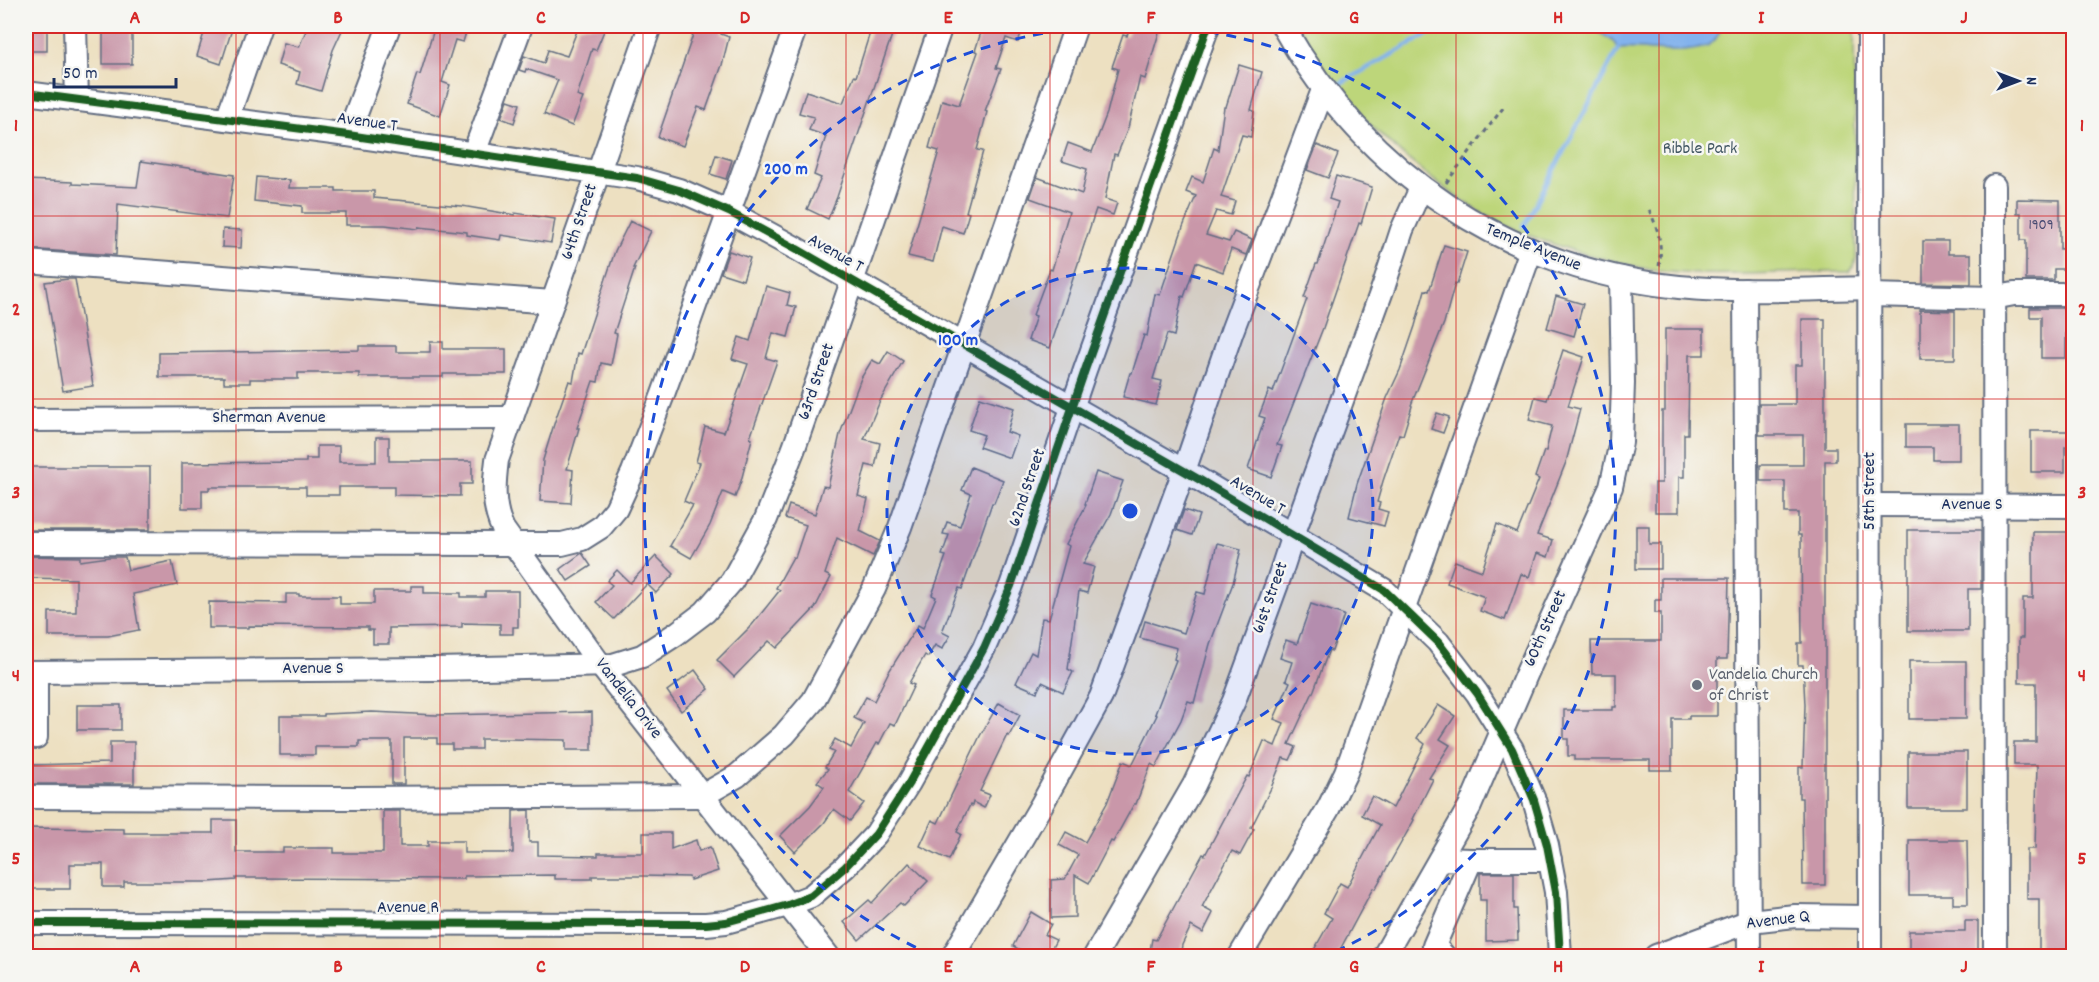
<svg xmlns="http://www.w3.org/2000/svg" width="2099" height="982" font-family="Dekko,sans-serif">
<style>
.green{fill:#bdd67a;stroke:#6c826c;stroke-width:1.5}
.water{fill:#82b2ed;stroke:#4e70a6;stroke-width:1.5}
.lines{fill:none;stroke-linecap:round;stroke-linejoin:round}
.stream{stroke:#82b2ed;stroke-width:4.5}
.building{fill:#c997a9}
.minor-casing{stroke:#646d81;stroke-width:26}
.path{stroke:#646d81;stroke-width:3;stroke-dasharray:4.5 4.5;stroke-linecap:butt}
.minor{stroke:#fff;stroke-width:22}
.cycleway-casing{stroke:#f6f6f2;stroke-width:11}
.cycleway{stroke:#1b5e20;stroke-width:8}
.grid{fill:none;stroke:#d62828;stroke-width:1.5;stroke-opacity:0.55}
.ring{fill:none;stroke:#1d4ed8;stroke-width:3;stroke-dasharray:10 8}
.worship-dot{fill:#6b7280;stroke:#f6f6f2;stroke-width:2}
.labels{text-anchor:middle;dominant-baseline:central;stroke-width:5;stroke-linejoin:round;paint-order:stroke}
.number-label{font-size:15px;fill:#464971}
.street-label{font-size:18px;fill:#1b2f5e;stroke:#f6f6f2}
.park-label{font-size:18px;fill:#445965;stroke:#f6f6f2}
.worship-label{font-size:18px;fill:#5b616d;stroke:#f6f6f2;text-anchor:start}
.centre{fill:#1d4ed8;stroke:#f6f6f2;stroke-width:3}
.ring-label{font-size:18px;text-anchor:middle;font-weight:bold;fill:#1d4ed8;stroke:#f6f6f2;stroke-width:5;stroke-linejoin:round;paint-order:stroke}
.neatline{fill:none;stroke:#d62828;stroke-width:2}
.grid-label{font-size:20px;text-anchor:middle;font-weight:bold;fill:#d62828}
</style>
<rect width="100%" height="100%" fill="#f6f6f2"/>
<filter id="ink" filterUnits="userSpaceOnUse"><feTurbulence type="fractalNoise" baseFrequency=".0167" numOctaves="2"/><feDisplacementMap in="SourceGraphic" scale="12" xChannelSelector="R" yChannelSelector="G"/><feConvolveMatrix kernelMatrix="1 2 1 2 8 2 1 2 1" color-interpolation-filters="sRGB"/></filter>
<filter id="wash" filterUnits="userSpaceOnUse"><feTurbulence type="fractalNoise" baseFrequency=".008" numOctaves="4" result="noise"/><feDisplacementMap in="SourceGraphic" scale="24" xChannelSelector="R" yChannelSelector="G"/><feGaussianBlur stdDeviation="1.35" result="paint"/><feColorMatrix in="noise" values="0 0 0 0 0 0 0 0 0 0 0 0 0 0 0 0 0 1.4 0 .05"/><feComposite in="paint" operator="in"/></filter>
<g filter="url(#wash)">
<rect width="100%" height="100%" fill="#ede0c1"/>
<path class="green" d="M1298,26H1854L1856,258L1854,267L1849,272C1786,271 1721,278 1658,271C1644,269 1631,265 1618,262C1578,253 1538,241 1501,223C1446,196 1371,133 1335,83C1322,65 1310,45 1298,26Z"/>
<path class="water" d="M1589,26H1722C1719,32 1718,38 1713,42C1693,59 1642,46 1618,49L1613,41Z"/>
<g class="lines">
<g class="stream">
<path d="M1339,84L1443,26"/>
<path d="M1524,226L1618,49"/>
</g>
</g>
<g id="blocks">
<g class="building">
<rect x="26" y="26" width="21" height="25"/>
<rect x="103" y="26" width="29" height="38"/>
<path d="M206,26H233L221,64L197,56Z"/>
<path d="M308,26H344L333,50L321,91L297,84L300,72L278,65L284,43L299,47Z"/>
<path d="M435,26H468L463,42L455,40L442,82L450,85L440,116L407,104L417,74L420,75Z"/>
<path d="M579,26H606L596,50L592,49L577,96L583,98L572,126L544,114L558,80L526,69L525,72L519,70L524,56L544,63L548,50L567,56Z"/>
<path d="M696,26H724L721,34L729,37L722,65L706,110L698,107L683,146L658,137Z"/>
<path d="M872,26H895L837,197L828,219L807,209L821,178L814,175L826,136L809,130L814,117L799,113L806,91L843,103L854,76L856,77Z"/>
<path d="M978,26H1016L1023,28L1018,42L1006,38L996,68L1001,69L985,111L987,112L977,150L983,151L966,212L969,213L963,233L942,226L933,262L908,256L939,151L929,148L942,100L959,105L978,52L975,51L982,29L977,28Z"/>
<path d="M1130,26H1161L1145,79L1140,77L1128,128L1117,155L1114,154L1105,199L1117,203L1113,215L1096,209L1050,348L1028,340L1036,316L1033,315L1050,269L1052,270L1069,212L1030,198L1037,177L1082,194L1087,169L1062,161L1068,143L1092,152L1107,113L1118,69L1112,67L1123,35L1127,36Z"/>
<path d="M1239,65L1262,72L1251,110L1254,111L1251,137L1242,135L1221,197L1235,201L1231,215L1216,211L1206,235L1229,242L1234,232L1252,240L1246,255L1231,249L1223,272L1196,262L1184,297L1182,296L1174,336L1167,334L1153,379L1162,381L1156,405L1123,397L1130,373H1132L1144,335L1147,336L1155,294L1160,295L1183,227L1196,196L1186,192L1192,177L1203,182L1214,148L1218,150L1224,107H1226Z"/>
<path d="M508,100L520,104L514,123L501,118Z"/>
<path d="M1317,145L1338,154L1328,178L1307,170Z"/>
<path d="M716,155L732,160L726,179L710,174Z"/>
<path d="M141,161L234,175L227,218L118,204L116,255L26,249V180L72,182V184L137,187Z"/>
<path d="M1336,176L1372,187L1361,224L1359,223L1323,328L1277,445L1282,446L1271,477L1248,469L1265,418L1259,416L1269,390L1273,392L1307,299L1304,298L1316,264H1318L1338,202L1329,199Z"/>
<path d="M256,177L290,180L289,188H336V191H374V198L462,206L515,215V213L555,219L551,243L501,235L500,240L467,235V232L419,227L418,229L385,225H346V213H302V206L254,201Z"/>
<path d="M2017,199L2060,200V249H2067V269H2054V280H2026V240H2021V213H2017Z"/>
<path d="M630,221L651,231L633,268H635L614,333L617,334L611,365L601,363L598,382L593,381L577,428H579L567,469L573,470L571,503L540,501L543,460L555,421L569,381L573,382L578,353L581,354L615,251Z"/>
<path d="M223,229L242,230L241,248L222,247Z"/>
<path d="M1923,241H1948V254H1971V284L1923,283Z"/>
<path d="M1444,245L1467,252L1457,284L1455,283L1444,323L1411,405L1412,406L1403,435L1399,434L1383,481L1377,502L1380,503L1378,509L1388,512L1384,526L1349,517L1357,484L1387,398L1400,370L1415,326L1425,290L1429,291Z"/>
<path d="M729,251L750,258L743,280L721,273Z"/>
<path d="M68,279H75L93,386L63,391L45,282Z"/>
<path d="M766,286L790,293L787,305L796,307L788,337L773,333L766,358L777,361L750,438L752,439L741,481L735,497L723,492L710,525L691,558L670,546L693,505L684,501L700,463L696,462L705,427L724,432L748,364L732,359L739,337L750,341Z"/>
<path d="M1556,296L1583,304L1574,336L1547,328Z"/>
<path d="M2030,308H2073V332H2066V358H2041V317H2030Z"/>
<path d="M1920,310L1955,311V359H1920Z"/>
<path d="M1802,319H1825V448H1836V461H1825V885H1803L1802,798H1799V767H1803L1805,705L1803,665H1798V643H1802L1801,535H1798V513H1785V481H1760V465H1803V435H1759V404H1795V365H1802Z"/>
<path d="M1665,329H1704V355H1689L1688,434H1684V477H1679V512H1655V483H1662V411H1665Z"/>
<path d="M430,342H443V349H506V374H443V377H359V373H298V379H250V383H224V377H159V353L359,350V346H396V352H430Z"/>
<path d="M1563,350L1584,357L1568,406L1580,409L1566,462L1537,535L1553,540L1548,557L1537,553L1529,577L1521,574L1505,620L1480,611L1485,597L1447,583L1455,561L1482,571L1497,524L1517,533L1539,479L1535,477L1544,451H1546L1552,426L1529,420L1535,397L1547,400Z"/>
<path d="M888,351L903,361L880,401L864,439L880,443L875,467L866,465L858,496L868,499L860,531L880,541L873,556L837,538L825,574L831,577L815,608L777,648L769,641L734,677L717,660L752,625L780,590L776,588L793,557L795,558L806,525L785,518L789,505L815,514L823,486L828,487L840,434L861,378L872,360L880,364Z"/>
<path d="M980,397L1014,408L1007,432L1018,436L1010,458L979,447L984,435L969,430Z"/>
<path d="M1437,413L1449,417L1443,433L1431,429Z"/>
<path d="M1906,424H1959V460H1933V447H1906Z"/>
<path d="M2031,431H2073V447H2065V472H2031Z"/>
<path d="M376,437H389V461H472V484H460V496L394,495V487H339V495H306V487H209V490H202V508H182V463L306,462V459H317V446H339V462H376Z"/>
<rect x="26" y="467" width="124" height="63"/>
<path d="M971,467L1003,480L994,503H992L962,589L959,588L942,632L950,636L942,649L935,645L928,657L925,655L909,683L914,685L895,725L890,723L879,744L877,743L849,792L864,803L850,821L834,809L824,823L795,852L780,836L810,806L824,787L817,782L828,769L825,767L834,752L829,750L835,739L851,748L864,723L854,718L866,697L874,701L888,673L918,625L923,628L936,597L932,595L946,556L942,555L949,535L943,534L947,522L960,526L971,494L962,490Z"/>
<path d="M1096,472L1123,481L1111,514L1083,564L1094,567L1087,593L1079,591L1068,669L1073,672L1063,692L1042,682L1037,692L1016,683L1031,652L1036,655L1042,618L1049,619L1069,546L1066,544L1086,505L1085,504Z"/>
<path d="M1184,510L1199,515L1192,535L1177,530Z"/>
<path d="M1636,526H1649V544H1661V569H1636Z"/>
<path d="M1908,530H1981V589H1968V631H1908Z"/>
<path d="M2033,532H2070V587H2073L2070,691L2071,742H2073V951H2039V899H2027V849H2035L2037,765H2014V742H2036V683H2019V638H2023V598H2033Z"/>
<path d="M1217,543L1241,549L1233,583L1210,644L1194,703L1188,701L1181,720L1156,767L1151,764L1136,804H1134L1113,842L1111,841L1089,883L1075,875V917L1051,918V880L1065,879L1078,855L1059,845L1066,832L1085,842L1107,803L1123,761L1132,765L1157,715L1155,714L1176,660L1174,659L1177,648L1140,638L1145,621L1184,633L1197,592L1205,594Z"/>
<path d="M582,553L591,566L568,581L560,569Z"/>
<path d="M26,556L80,557V561L109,557H125L128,570L172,561L177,585L133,594L139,630L108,636H49V612H76V579L26,578Z"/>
<path d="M656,556L674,574L656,593L647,584L614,619L596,602L612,585L607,581L617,570L630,583Z"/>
<path d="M1661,578H1729L1727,659H1717V716H1689V719H1672V770H1650V760H1574V756H1568V739H1564V710H1613V707H1616V674H1592L1591,641H1661V613H1655V600H1661Z"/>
<path d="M411,586H424V593H461V597H485V591H518V627H513V634H500V624L462,623V627L389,628V644H373V630H368V627L248,626V628H209V602L286,603V594H299V596H340V604H374V591H411Z"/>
<path d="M1311,604L1344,615L1332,651L1329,650L1314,690L1289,744L1296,747L1290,760L1283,758L1271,788L1251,828L1254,829L1240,855L1232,851L1202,907L1213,913L1203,933L1191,926L1182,945L1180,957H1149L1152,939L1156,940L1203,854L1205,855L1247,776L1249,777L1264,741L1275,746L1284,723L1274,719L1290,682L1286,680L1292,662L1280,658L1286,640L1297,644Z"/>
<rect x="1909" y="661" width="57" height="58"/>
<path d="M695,670L709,689L681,711L667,691Z"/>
<path d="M999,703L1020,715L1009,736L1007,735L980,791L990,795L984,808L973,802L972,806L970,805L957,832L961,834L949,860L920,846L932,820L938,823L980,736Z"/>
<rect x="77" y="705" width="44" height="25"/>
<path d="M1438,705L1455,716L1440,739L1450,745L1429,778L1433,779L1413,819L1414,820L1375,889L1373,888L1336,957H1310L1332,918L1324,913L1340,883L1347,887L1380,825L1362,815L1372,796L1393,808L1425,744L1417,738Z"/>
<path d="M372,712L436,715L592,712V750H566V740L508,739H481V749H452V744H437V738H404V784H392V741H359V747H315V755H280V716H324V714Z"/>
<path d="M110,742H134V784H26V765L110,763Z"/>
<rect x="1908" y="752" width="59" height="56"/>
<path d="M529,810V842H538V855L598,856V853H643V833H671V849L696,840L699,851L710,847L718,871L690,880L689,877L643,876H592V879H555V875L464,876V879L236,878V880L208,882H124V887H103V864H70V889H26V828L124,829V833H213V820H236V852H283V848H334V853H383V811H400V846H428V841H464V853H513V811Z"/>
<path d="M1909,840H1967L1968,904H1953V895H1909Z"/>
<path d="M909,863L928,881L904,906L900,903L859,940L844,922L869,900L872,903Z"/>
<path d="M1480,873H1514V909H1517L1518,940L1486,941V900H1480Z"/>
<path d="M1031,912L1051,924L1045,935L1056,940L1047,957H1032L1013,946Z"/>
<path d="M1965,921H1978V955H1909V931H1965Z"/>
</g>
</g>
</g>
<g filter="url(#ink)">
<use href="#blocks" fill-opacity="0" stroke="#646d81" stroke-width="1.5"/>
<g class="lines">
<defs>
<g id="minor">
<path d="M75,26L77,100"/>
<path d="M650,26L497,460C494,484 492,506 503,529L601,666L828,956"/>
<path d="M1283,26C1367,175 1507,269 1679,287C1742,293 1806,289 1869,288"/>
<path d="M1869,26L1870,956"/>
<path d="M26,93L348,135L637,178L679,190L729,212L797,249L1200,480L1384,590L1438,642L1477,693L1512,749L1534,800L1547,845L1556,892L1560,956"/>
<path d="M227,119L260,26"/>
<path d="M348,135L389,26"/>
<path d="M474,153L521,26"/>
<path d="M1994,186L1995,956"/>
<path d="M26,262L552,302"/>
<path d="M1745,290L1749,956"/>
<path d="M1869,295L1993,298L2014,294H2074"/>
<path d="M26,420L512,418"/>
<path d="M1870,505L2074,506"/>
<path d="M26,543L562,544L582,539L601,527L616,509L633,472L662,397L796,26"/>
<path d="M26,672L435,669L613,665L642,656L676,634L705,612L732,581L766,519L794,448L941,26"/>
<path d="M36,672V737"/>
<path d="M26,797L355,798L702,796L737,776L784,735L813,701L874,589L900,527L1076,26"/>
<path d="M1440,859L1471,860L1434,946L1444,956"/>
<path d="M1471,860H1550"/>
<path d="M26,923L706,924L726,922L788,905L811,896L845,867L876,834L909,783L984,648L1011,586L1085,370L1208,26"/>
<path d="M953,956L1042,804L1101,697L1184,471L1232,331L1323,90"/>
<path d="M1095,956L1194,785L1234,701L1278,581L1293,535L1384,285L1402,230L1421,188"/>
<path d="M1240,956L1328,809L1346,772L1531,250"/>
<path d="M1384,956L1470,806L1526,675L1611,487L1621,442L1623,383L1621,278"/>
<path d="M1656,956L1750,921L1795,916L1870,917"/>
</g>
</defs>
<use href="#minor" class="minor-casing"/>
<g class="path">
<path d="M1446,183L1503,108"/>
<path d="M1649,210C1658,228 1663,245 1659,266"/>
</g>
<use href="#minor" class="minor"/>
<defs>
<g id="cycleway">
<path d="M26,93L348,135L637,178L679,190L729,212L797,249L1200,480L1384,590L1438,642L1477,693L1512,749L1534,800L1547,845L1556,892L1560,956"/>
<path d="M26,923L706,924L726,922L788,905L811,896L845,867L876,834L909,783L984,648L1011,586L1085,370L1208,26"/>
</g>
</defs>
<use href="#cycleway" class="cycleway-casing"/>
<use href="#cycleway" class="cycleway"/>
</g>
</g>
<path class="grid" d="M236,26V956M440,26V956M643,26V956M846,26V956M1050,26V956M1253,26V956M1456,26V956M1659,26V956M1863,26V956M26,216H2074M26,399H2074M26,583H2074M26,766H2074"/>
<circle cx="1130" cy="511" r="243" fill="#1d4ed8" fill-opacity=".12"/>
<g class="ring">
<circle cx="1130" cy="511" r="243"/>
<path d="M932 955A486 486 0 0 1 1105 26M1155 26A486 486 0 0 1 1328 955"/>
</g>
<circle class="worship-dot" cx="1697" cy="685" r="6"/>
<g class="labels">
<g class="number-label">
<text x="2041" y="226">1909</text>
</g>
<g class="street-label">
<text transform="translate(367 123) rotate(8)">Avenue T</text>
<text transform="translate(580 222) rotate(-71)">64th Street</text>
<text transform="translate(1533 248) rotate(22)">Temple Avenue</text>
<text transform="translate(835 254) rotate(30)">Avenue T</text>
<text transform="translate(817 382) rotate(-71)">63rd Street</text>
<text x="269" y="418">Sherman Avenue</text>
<text transform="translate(1028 488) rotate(-71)">62nd Street</text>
<text transform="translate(1870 491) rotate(-90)">58th Street</text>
<text transform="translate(1257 496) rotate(31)">Avenue T</text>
<text x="1972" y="505">Avenue S</text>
<text transform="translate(1271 598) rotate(-70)">61st Street</text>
<text transform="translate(1546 629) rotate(-66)">60th Street</text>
<text x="313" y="669">Avenue S</text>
<text transform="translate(628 699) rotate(52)">Vandelia Drive</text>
<text x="408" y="908">Avenue R</text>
<text transform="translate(1778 921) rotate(-7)">Avenue Q</text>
</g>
<g class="park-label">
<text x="1700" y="149">Ribble Park</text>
</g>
<g class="worship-label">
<text x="1709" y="675">Vandelia Church<tspan x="1709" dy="21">of Christ</tspan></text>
</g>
</g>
<circle cx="1130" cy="511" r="9" class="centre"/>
<g class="ring-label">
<text x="786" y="174">200 m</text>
<text x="958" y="345">100 m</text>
</g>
<rect width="2099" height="982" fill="none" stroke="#f6f6f2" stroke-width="66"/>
<g transform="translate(2018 81) rotate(90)" stroke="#f6f6f2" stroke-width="4.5" paint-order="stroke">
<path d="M0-4.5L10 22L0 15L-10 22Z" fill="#1b2f5e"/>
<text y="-9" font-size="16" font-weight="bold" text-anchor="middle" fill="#1b2f5e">N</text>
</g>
<path d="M54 78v9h122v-9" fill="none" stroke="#1b2f5e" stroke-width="3"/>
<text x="63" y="78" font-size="18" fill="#1b2f5e" stroke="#f6f6f2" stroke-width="4.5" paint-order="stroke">50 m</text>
<rect x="33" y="33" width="2033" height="916" class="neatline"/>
<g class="grid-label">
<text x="135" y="23">A</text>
<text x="338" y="23">B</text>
<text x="541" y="23">C</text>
<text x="745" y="23">D</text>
<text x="948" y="23">E</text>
<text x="1151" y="23">F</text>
<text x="1354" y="23">G</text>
<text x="1558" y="23">H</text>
<text x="1761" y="23">I</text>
<text x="1964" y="23">J</text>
<text x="16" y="131">1</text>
<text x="2082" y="131">1</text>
<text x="16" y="315">2</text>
<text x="2082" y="315">2</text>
<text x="16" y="498">3</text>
<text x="2082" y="498">3</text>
<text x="16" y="681">4</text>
<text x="2082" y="681">4</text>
<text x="16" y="864">5</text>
<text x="2082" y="864">5</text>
<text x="135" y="972">A</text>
<text x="338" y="972">B</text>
<text x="541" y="972">C</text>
<text x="745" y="972">D</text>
<text x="948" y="972">E</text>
<text x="1151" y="972">F</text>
<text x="1354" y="972">G</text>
<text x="1558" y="972">H</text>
<text x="1761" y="972">I</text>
<text x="1964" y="972">J</text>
</g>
</svg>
